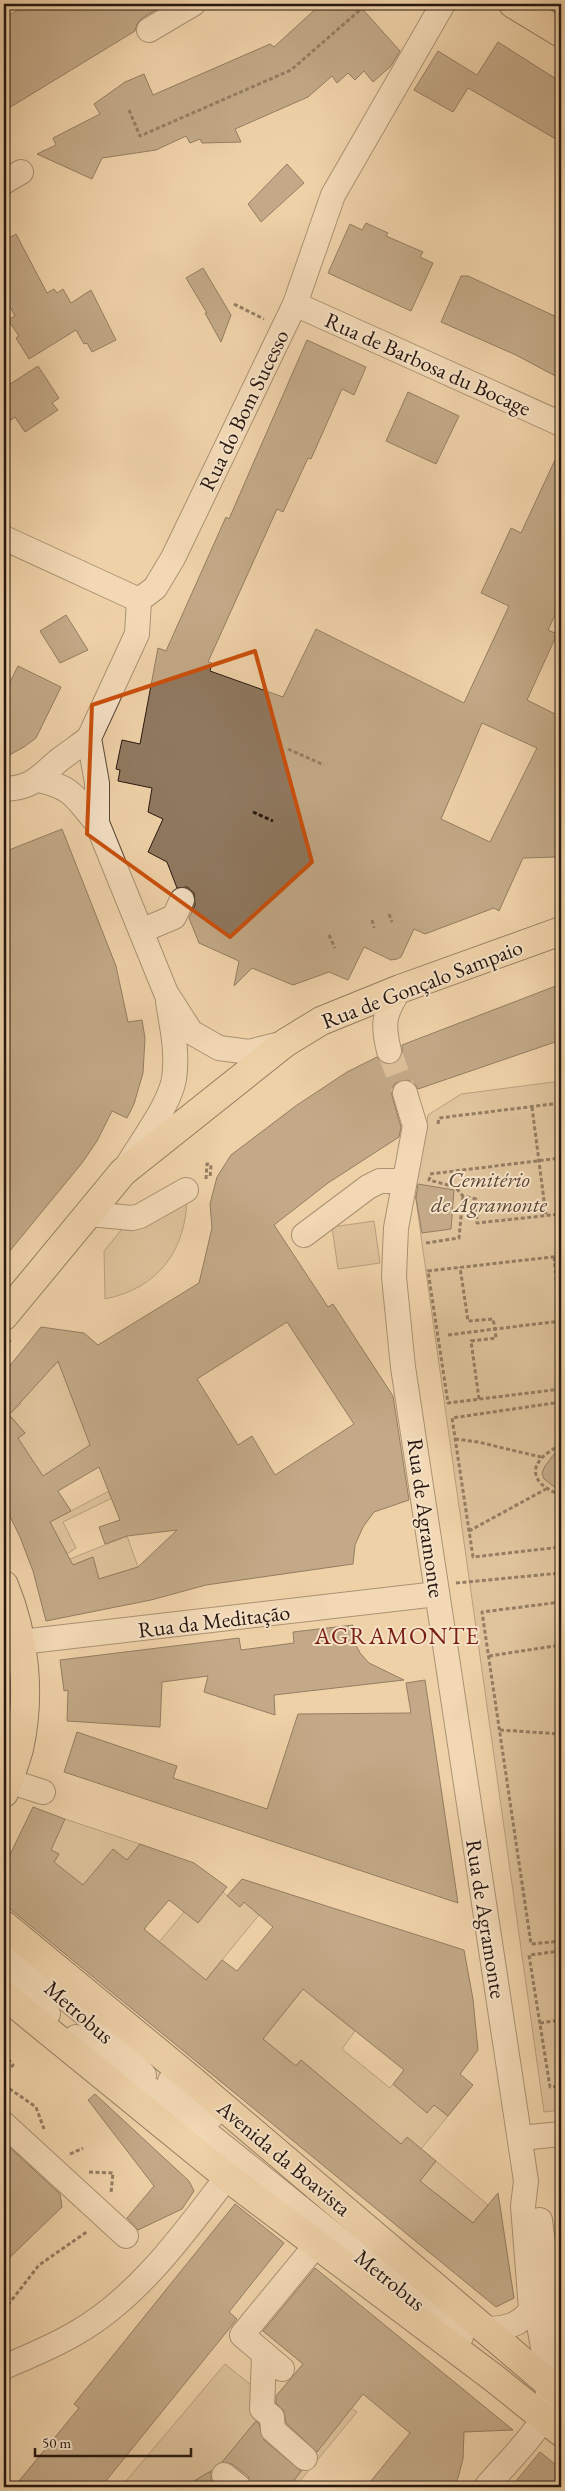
<svg xmlns="http://www.w3.org/2000/svg" width="565" height="2491" font-family="'EB Garamond',serif">
<style>
.green{fill:#cdb18e;stroke:#7a644e}
.building{fill:#8f785f;stroke:#27170f;fill-rule:evenodd}
.lines{fill:none;stroke-linecap:round;stroke-linejoin:round}
.minor-tunnel{stroke:#c7ac89;stroke-width:24;stroke-dasharray:24 12;stroke-linecap:butt}
.minor-casing{stroke:#594635;stroke-width:26}
.major-casing{stroke:#27170f;stroke-width:30}
.path{stroke:#27170f;stroke-width:3;stroke-dasharray:4 2.5;stroke-linecap:butt}
.minor{stroke:#f5e1c6;stroke-width:24}
.major{stroke:#efd1a8;stroke-width:28}
.marked{fill:none;stroke:#cb4f0c;stroke-width:4;stroke-linejoin:round}
.labels{text-anchor:middle;dominant-baseline:central;stroke-width:4;stroke-linejoin:round;paint-order:stroke}
.street-label{font-size:22px;fill:#27170f;stroke:#f5e1c6}
.park-label{font-size:22px;font-style:italic;fill:#594535;stroke:#f5e1c6}
.neighbourhood-label{font-size:24px;letter-spacing:1px;fill:#7a1f14;stroke:#f5e1c6}
</style>
<rect width="100%" height="100%" fill="#efd1a8"/>
<filter id="stains"><feTurbulence type="fractalNoise" baseFrequency=".004" numOctaves="4"/><feColorMatrix values="0 0 0 0 .2 0 0 0 0 .09 0 0 0 0 .02 0 0 0 .5 -.17"/></filter>
<radialGradient id="worn" r=".72"><stop offset=".6" stop-color="#630" stop-opacity="0"/><stop offset="1" stop-color="#630" stop-opacity=".3"/></radialGradient>
<g class="green">
<path d="M561,1081V2110L544,2112L415,1193L428,1115L461,1094Z"/>
<path d="M187,1197C186,1250 159,1288 105,1299L104,1251L122,1229H132Z"/>
<path d="M374,1221L380,1263L338,1269L332,1227Z"/>
<path d="M58,1361L91,1445L43,1476L10,1445L25,1433L9,1414L21,1404L10,1394L20,1383L5,1371L11,1364L36,1385Z"/>
<path d="M109,1491L112,1498L63,1522L76,1548L67,1554L50,1522Z"/>
<path d="M127,1536L138,1567L99,1579L93,1557L67,1567L65,1561Z"/>
<path d="M65,1819L140,1844L127,1860L142,1921L147,1926L136,1939L95,1895L50,1869L59,1854L39,1844Z"/>
<path d="M223,1892L240,1907L244,1902L259,1915L204,1982L159,1942L184,1912Z"/>
<path d="M336,1948L354,1954L316,2000L355,2031L342,2049L390,2088L393,2084L427,2112L434,2105L448,2116L421,2149L401,2144L301,2060L293,2069L289,2060L263,2039Z"/>
<path d="M436,2161L488,2205L473,2223L437,2194L415,2187Z"/>
<path d="M225,2364L256,2389L261,2415L219,2466L184,2487H121Z"/>
<path d="M351,2408L357,2412L295,2487H289Z"/>
</g>
<g class="building">
<path d="M28,4H166L142,18L137,24L135,31L4,111V18Z"/>
<path d="M321,4H358L400,51L391,66L373,82L364,71L355,80L348,73L337,83L332,76L308,97L235,129L241,142L202,143L200,139L190,143L186,136L156,150L102,158L92,179L37,154L56,145L53,138L100,114L94,104L125,82L144,74L153,95L270,44L274,47Z"/>
<path d="M498,42L561,82V142L468,88L453,112L414,90L438,51L477,75Z"/>
<path d="M287,164L304,183L261,222L248,204Z"/>
<path d="M366,223L388,233L386,236L423,252L420,257L433,263L411,311L328,273L350,224L362,230Z"/>
<path d="M16,234L47,293L54,289L57,293L63,289L71,303L91,290L116,340L92,352L87,343L84,344L76,330L29,359L16,338L19,336L8,320L15,316L4,296V241Z"/>
<path d="M203,268L231,315L221,342L205,313H207L186,278Z"/>
<path d="M461,276H468L561,319V379L516,355L441,322Z"/>
<path d="M307,340L366,367L354,395L342,389L311,459L308,458L283,512L277,509L208,662L212,663L210,671L283,697L316,629L464,703L509,606L481,593L511,528L521,533L561,447V602L548,630L557,634L527,700L561,717V843L555,857L523,858L499,911L494,908L425,934L414,929L401,957L397,959L391,960L364,947L348,980L329,972L293,985L252,968L234,986L239,961L199,943L189,918L195,905L194,893L187,887L177,888L167,862L148,852L163,819L148,812L152,788L118,781L120,770L116,769L122,740L140,744L158,648L166,651L226,517L229,519ZM482,723L537,748L490,842L441,819Z"/>
<path d="M38,366L59,398L52,403L58,410L25,432L15,417L4,425V388Z"/>
<path d="M408,392L459,416L436,464L386,441Z"/>
<path d="M66,615L88,650L60,663L40,631Z"/>
<path d="M18,666L61,687L36,738L24,747L4,758V694Z"/>
<path d="M62,829L116,966L128,1022L142,1020L145,1038L143,1073L134,1104L127,1118L112,1111L97,1141L82,1163L4,1258V852Z"/>
<path d="M561,984V1040L418,1089L414,1083L408,1080L395,1083L392,1089V1096L401,1127L399,1137L328,1183L274,1225L328,1307L333,1304L393,1396L409,1500L374,1512L363,1527L355,1545L353,1564L206,1585L151,1600L46,1621L33,1571L20,1537L4,1504V1373L41,1327L84,1333L98,1345L199,1283L212,1228L210,1204L217,1177L231,1155L297,1105L347,1072L377,1057L385,1064L398,1061L402,1055V1045ZM287,1322L354,1424L275,1475L252,1436L238,1445L197,1379ZM58,1361L90,1445L43,1476L18,1438L25,1433L9,1415ZM99,1467L120,1520L99,1527L105,1544L127,1536L177,1530L138,1567L99,1579L93,1557L73,1565L50,1522L71,1511L58,1491Z"/>
<path d="M418,1184L454,1190L451,1229L422,1233L416,1198Z"/>
<path d="M561,1445V1492L544,1479L542,1473L545,1466Z"/>
<path d="M353,1625L354,1641L360,1653L369,1663L404,1680L274,1695L275,1715L204,1692L208,1676L162,1682L160,1727L67,1721L68,1690L64,1691L60,1660L239,1638L241,1650L294,1643L293,1632Z"/>
<path d="M425,1680L458,1903L64,1772L77,1732L177,1766L173,1778L267,1809L298,1714L411,1713L406,1683Z"/>
<path d="M33,1807L65,1819L51,1850L59,1854L54,1862L83,1885L113,1849L127,1860L140,1844L194,1863L227,1887L198,1923L169,1900L144,1929L206,1980L222,1960L237,1971L273,1927L244,1902L240,1907L227,1896L242,1879L464,1950L473,1999L478,2050L460,2074L473,2085L448,2116L434,2105L427,2113L393,2084L404,2070L303,1989L263,2039L296,2066L301,2060L401,2144L407,2137L436,2161L420,2181L473,2223L498,2193L514,2298L496,2307L4,1904V1867Z"/>
<path d="M95,2094L189,2181L194,2191L182,2209L138,2230L127,2218L154,2186L88,2100Z"/>
<path d="M4,2142L60,2194L62,2207L4,2263Z"/>
<path d="M235,2204L284,2243L229,2312L237,2319L101,2487H14L79,2408L74,2404Z"/>
<path d="M315,2268L513,2430L464,2432L463,2459L458,2478L452,2487H366L410,2433L363,2394L317,2452L286,2423L284,2411L276,2403V2396L303,2364L263,2331Z"/>
<path d="M256,2421L259,2424L264,2440L301,2471L289,2487H252L248,2476L232,2464L222,2462Z"/>
<path d="M540,2452L561,2469V2487H511Z"/>
<path d="M211,2471V2480L217,2487H184Z"/>
</g>
<g class="lines">
<path class="minor-tunnel" d="M389,1051L405,1093"/>
<defs>
<g id="minor">
<path d="M149,30L193,4"/>
<path d="M4,182L21,172"/>
<path d="M295,304L561,424"/>
<path d="M4,538L139,600"/>
<path d="M139,600L155,588L173,558L295,304L333,195L443,4"/>
<path d="M39,780C74,788 75,798 97,823L166,993L191,1032L219,1048L249,1052L284,1043"/>
<path d="M4,789C32,788 38,778 58,761C68,753 79,746 89,738"/>
<path d="M97,823V783L89,738L137,634L139,600"/>
<path d="M141,931L174,917L182,900"/>
<path d="M389,1051C382,1023 384,1013 400,989"/>
<path d="M405,1093L415,1126L396,1228L395,1251L394,1277L403,1367L526,2181L523,2206L531,2309C520,2327 502,2329 482,2329"/>
<path d="M127,1166C141,1142 169,1106 174,1079C178,1053 172,1027 168,1002"/>
<path d="M89,1214L132,1218L140,1216L186,1190"/>
<path d="M304,1235L368,1187L380,1181H404"/>
<path d="M21,1642L437,1594"/>
<path d="M24,1786L43,1792"/>
<path d="M4,1947L103,2029L144,2075"/>
<path d="M4,1977L48,2014"/>
<path d="M76,2037L171,2104L461,2337"/>
<path d="M170,2081L212,2116"/>
<path d="M4,2124L126,2236"/>
<path d="M520,2138L561,2134"/>
<path d="M540,2220L555,2336"/>
<path d="M264,2355L262,2409L272,2417L273,2430L305,2458"/>
<path d="M4,2367C28,2357 54,2346 76,2333C139,2297 184,2233 227,2177"/>
<path d="M282,2369L242,2335L316,2245"/>
<path d="M224,2475L239,2487"/>
<path d="M486,2487C503,2467 529,2442 543,2419C556,2398 538,2319 532,2294"/>
</g>
<g id="major">
<path d="M513,4L561,33"/>
<path d="M4,1316L123,1172L285,1043L321,1021L400,989L561,931"/>
<path d="M4,1585C25,1636 31,1695 19,1749C15,1764 9,1779 4,1793"/>
<path d="M4,1925L193,2081L561,2394"/>
<path d="M4,1995L227,2177L495,2379L561,2432"/>
</g>
</defs>
<use href="#minor" class="minor-casing"/>
<use href="#major" class="major-casing"/>
<g class="path">
<path d="M129,110L140,136L291,70L367,4"/>
<path d="M234,304L264,319"/>
<path d="M288,749L324,765"/>
<path d="M253,812L273,821"/>
<path d="M389,914L392,922"/>
<path d="M372,920L374,928"/>
<path d="M329,935L335,948"/>
<path d="M532,1107L546,1216"/>
<path d="M438,1124L439,1118L561,1103"/>
<path d="M430,1174L561,1158"/>
<path d="M430,1177L429,1180L455,1187L463,1196L476,1199L477,1223L561,1214"/>
<path d="M206,1179L207,1164L211,1165L210,1178"/>
<path d="M426,1243L459,1238L463,1196"/>
<path d="M561,1256L428,1271L448,1403L561,1389"/>
<path d="M554,1257L561,1328"/>
<path d="M448,1335L495,1329L493,1319L468,1321L460,1267"/>
<path d="M4,1348L11,1339"/>
<path d="M479,1399L471,1341L496,1338L495,1329L561,1321"/>
<path d="M561,1402L452,1418L473,1557L561,1547"/>
<path d="M455,1439L478,1442L541,1457"/>
<path d="M561,1445C529,1460 525,1482 561,1495"/>
<path d="M469,1531L546,1489"/>
<path d="M456,1583L561,1573"/>
<path d="M561,1602L482,1612L531,1944L561,1941"/>
<path d="M489,1656L561,1645"/>
<path d="M500,1730L561,1734"/>
<path d="M561,1951L529,1955L550,2087L561,2086"/>
<path d="M540,2023L561,2020"/>
<path d="M4,2054L13,2065L4,2077"/>
<path d="M4,2085L36,2107L44,2129"/>
<path d="M70,2154L83,2148"/>
<path d="M89,2172L113,2173L111,2193"/>
<path d="M4,2310L39,2265L88,2231"/>
</g>
<use href="#minor" class="minor"/>
<use href="#major" class="major"/>
</g>
<path d="M0 0H565V2491H0ZM255,651L312,862L230,937L87,834L92,705Z" fill="#efd1a8" fill-opacity=".55" fill-rule="evenodd"/>
<path class="marked" d="M255,651L312,862L230,937L87,834L92,705Z"/>
<g class="labels">
<g class="street-label">
<text transform="translate(428 364) rotate(24)">Rua de Barbosa du Bocage</text>
<text transform="translate(244 410) rotate(-64)">Rua do Bom Sucesso</text>
<text transform="translate(422 984) rotate(-21)">Rua de Gonçalo Sampaio</text>
<text transform="translate(426 1518) rotate(82)">Rua de Agramonte</text>
<text transform="translate(214 1621) rotate(-7)">Rua da Meditação</text>
<text transform="translate(486 1919) rotate(81)">Rua de Agramonte</text>
<text transform="translate(79 2012) rotate(41)">Metrobus</text>
<text transform="translate(284 2158) rotate(40)">Avenida da Boavista</text>
<text transform="translate(390 2280) rotate(39)">Metrobus</text>
</g>
<g class="park-label">
<text x="489" y="1179">Cemitério<tspan x="489" dy="25">de Agramonte</tspan></text>
</g>
<g class="neighbourhood-label">
<text x="397" y="1635">AGRAMONTE</text>
</g>
</g>
<rect width="565" height="2491" fill="none" stroke="#efd1a8" stroke-width="20"/>
<rect x="5" y="5" width="555" height="2481" fill="none" stroke="#27170f" stroke-width="2.5"/>
<rect x="10" y="10" width="545" height="2471" fill="none" stroke="#27170f"/>
<path d="M35 2448v8h156v-8" fill="none" stroke="#27170f" stroke-width="2.5"/>
<text x="42" y="2448" font-size="15" fill="#27170f" stroke="#f5e1c6" stroke-width="4" paint-order="stroke">50 m</text>
<rect width="100%" height="100%" filter="url(#stains)"/>
<rect width="100%" height="100%" fill="url(#worn)"/>
</svg>
